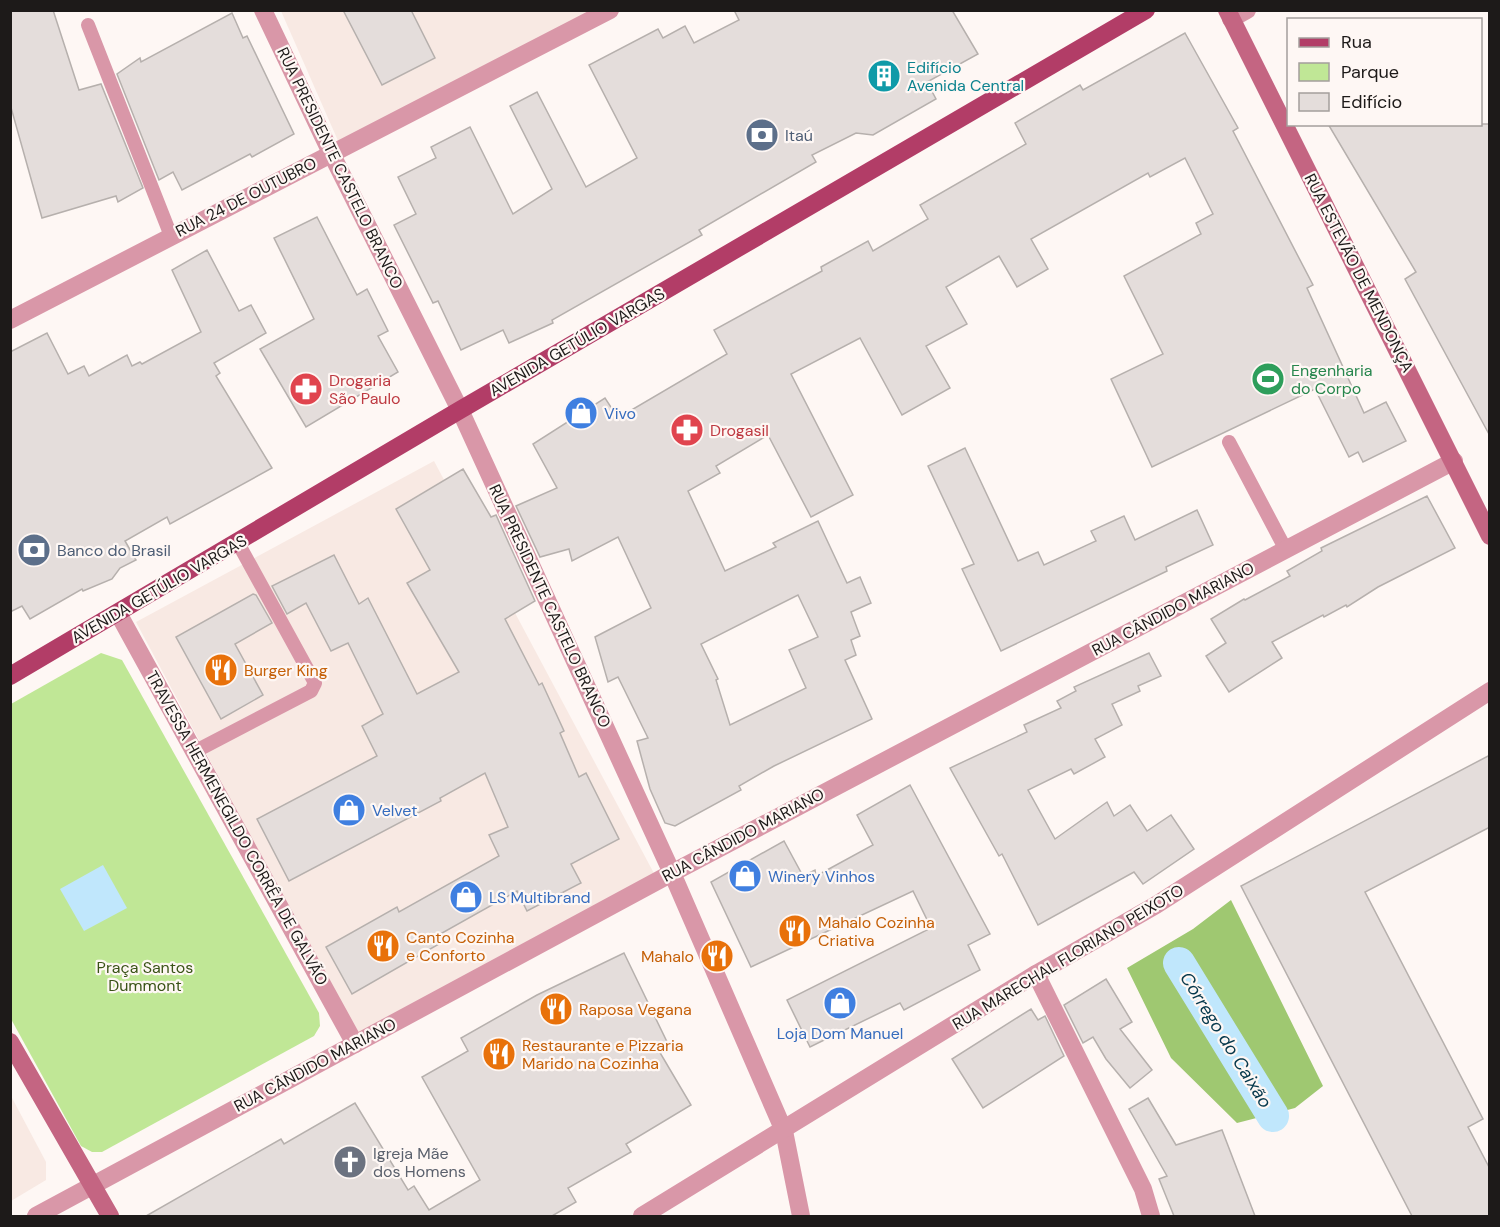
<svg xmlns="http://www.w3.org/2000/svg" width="1500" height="1227" font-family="'DM Sans',sans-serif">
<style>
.built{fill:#f8e9e3}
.green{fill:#c0e796}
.forest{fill:#9fc871}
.water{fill:#c0e7fc}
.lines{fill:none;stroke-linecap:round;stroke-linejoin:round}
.canal{stroke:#c0e7fc;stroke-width:32}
.building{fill:#e4dddb;stroke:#b6b0ad;stroke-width:1.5;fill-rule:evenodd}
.lane{stroke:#d997a8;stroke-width:14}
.street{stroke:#d997a8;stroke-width:18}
.secondary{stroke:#c46582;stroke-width:18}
.primary{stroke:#b23d67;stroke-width:18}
.labels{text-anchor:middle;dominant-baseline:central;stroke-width:4.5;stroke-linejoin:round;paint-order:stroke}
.culture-label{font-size:16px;fill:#0d838f;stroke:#fef7f4;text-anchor:start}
.service-label{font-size:16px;fill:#4e5e75;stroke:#fef7f4;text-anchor:start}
.street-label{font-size:16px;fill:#1d1a19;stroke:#fef7f4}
.leisure-label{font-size:16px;fill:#27864d;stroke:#fef7f4;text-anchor:start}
.health-label{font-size:16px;fill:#be3a42;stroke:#fef7f4;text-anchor:start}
.shop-label{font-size:16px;fill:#366cbe;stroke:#fef7f4;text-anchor:start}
.food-label{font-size:16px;fill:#c56008;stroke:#fef7f4;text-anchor:start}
.park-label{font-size:16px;fill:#395316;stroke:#fef7f4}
.worship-label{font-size:16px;fill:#5b616d;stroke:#fef7f4;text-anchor:start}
.water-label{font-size:18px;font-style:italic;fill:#05384c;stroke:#fef7f4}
</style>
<rect width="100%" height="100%" fill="#fef7f4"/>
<g class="built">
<path d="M281,11H597L339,143Z"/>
<path d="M434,461L657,879L359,1040L136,622Z"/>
<path d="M11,1096L46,1162V1180L11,1201Z"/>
</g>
<path class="green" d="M101,653L122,660L319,1013L320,1026L314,1036L102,1152H92L81,1146L11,1019V704Z"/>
<path class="forest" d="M1231,900L1323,1086L1295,1108L1237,1123L1171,1058L1127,968L1193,929Z"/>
<path class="water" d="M103,865L127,908L84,931L60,889Z"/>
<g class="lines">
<path class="canal" d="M1179,963L1273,1116"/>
</g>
<g class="building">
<path d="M10,10H53L79,90L101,84L143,188L118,202L116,196L42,218L10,104Z"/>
<path d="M343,10H411L435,58L382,85Z"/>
<path d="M734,10H952L978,54L927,82L936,99L873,135L856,133L812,155L816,162L699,230L702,235L552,320L553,323L509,343L503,330L461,350L438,301L433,303L394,225L416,214L398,177L436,158L431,147L470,127L513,214L552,189L510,106L537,92L586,187L637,158L589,65L658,29L663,38L685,26L694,43L739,20Z"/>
<path d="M232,13L243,38L247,36L294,134L252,157L250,154L182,190L173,172L159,180L117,74L140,58L141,62Z"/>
<path d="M1185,33L1238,128L1233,131L1313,285L1307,288L1364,413L1386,402L1406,441L1363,462L1358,452L1349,457L1315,389L1152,467L1111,379L1163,354L1124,276L1201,234L1196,223L1213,214L1185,158L1150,177L1148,173L1031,239L1048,269L1017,287L999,256L946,287L967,324L926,346L950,388L902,415L860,338L791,374L853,495L811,517L768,435L716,466L720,473L688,491L725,571L776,547L773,543L818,521L847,583L860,577L871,603L851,612L860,636L851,640L856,655L845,660L872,719L774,766L739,786L741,790L675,826L665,823L650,789L637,741L648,738L618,677L608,682L595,637L651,608L618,537L572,561L569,549L540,557L516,506L557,488L533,444L605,398L618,418L727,354L714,330L822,271L821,267L868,241L873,251L928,219L920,205L1026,144L1015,123L1080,85L1083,90ZM798,595L818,637L789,650L806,688L730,725L716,680L718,679L701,644Z"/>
<path d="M1328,124H1490V436L1405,279L1416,272Z"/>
<path d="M317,217L357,295L367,289L388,331L378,336L398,372L306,427L260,349L314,319L274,238Z"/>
<path d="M207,250L239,311L251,305L266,333L214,363L220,373L216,376L272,468L170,524L167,517L125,541L136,560L120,568L112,579L83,591L82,589L30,619L22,606L10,612V352L47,333L68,374L84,366L89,376L127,355L132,366L140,362L142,364L201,332L172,270Z"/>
<path d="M965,448L1018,561L1038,552L1044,565L1096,541L1091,531L1124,516L1135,540L1197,510L1213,545L1166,567L1167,571L1001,651L962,569L974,564L928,466Z"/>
<path d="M463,469L491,517L496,515L535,601L505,619L539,685L542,683L564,731L560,733L579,777L586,773L619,839L571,864L581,883L527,911L517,891L442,933L444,936L437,940L439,944L352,994L326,947L397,907L399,912L499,856L489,835L508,827L485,773L440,798L441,801L289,881L257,819L377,756L362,726L383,714L348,643L331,651L306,603L287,614L272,586L334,555L359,604L368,598L417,694L459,672L407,583L430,570L396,509Z"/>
<path d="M1427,496L1455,548L1378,587L1347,607L1346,605L1324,617L1323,615L1272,642L1282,658L1229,692L1206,656L1226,643L1211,619L1244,599L1245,600L1290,576L1287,571L1322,551L1321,548Z"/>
<path d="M253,594L256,595L272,623L235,644L263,695L221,719L176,637Z"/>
<path d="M1149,653L1161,676L1138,686L1140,691L1112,704L1122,725L1095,739L1105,757L1074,774L1071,769L1028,790L1055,839L1107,802L1114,816L1130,805L1147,831L1171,815L1194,849L1143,884L1134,872L1038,925L1002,854L999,856L950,768L1027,732L1024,725L1061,708L1057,701L1076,691L1074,687Z"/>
<path d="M1490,755V827L1365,892L1483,1119L1468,1127L1490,1169V1216H1412L1241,886Z"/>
<path d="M910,785L990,934L968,945L980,970L904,1010L900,1003L810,1047L787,1000L931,928L913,891L751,967L711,882L784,841L803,876L815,870L816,876L873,845L857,815Z"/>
<path d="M624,953L669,1046L659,1051L691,1105L626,1144L631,1152L568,1188L576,1202L552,1216H146L281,1139L284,1144L355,1103L408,1190L414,1186L429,1210L480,1180L422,1077L468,1051L461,1038L537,995Z"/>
<path d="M1106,979L1132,1022L1120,1029L1152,1070L1130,1088L1106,1059L1093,1037L1083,1043L1064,1005Z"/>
<path d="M1031,1009L1038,1020L1045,1016L1064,1056L983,1108L952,1059Z"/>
<path d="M1148,1098L1176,1145L1222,1130L1255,1216H1174L1159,1179L1167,1176L1129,1109Z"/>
</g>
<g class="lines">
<g class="lane">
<path d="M88,25L171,236"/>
<path d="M1229,442L1286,550"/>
<path d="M194,752L311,691L315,683L238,543"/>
</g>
<g class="street">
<path d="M263,10L331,153L460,410L672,873L784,1131L801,1216"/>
<path d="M1231,19L1247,10"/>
<path d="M10,320L610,10"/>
<path d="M118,613L355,1044"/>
<path d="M1036,974L1143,1189L1151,1216"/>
<path d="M36,1216L672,873L1454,461"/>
<path d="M642,1216L1036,974L1156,905L1490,691"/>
</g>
<g class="secondary">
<path d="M1227,10L1490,536"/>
<path d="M10,1042L110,1216"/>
</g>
<path class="primary" d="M10,676L460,410L1146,10"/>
</g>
<defs>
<symbol id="building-disc" viewBox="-11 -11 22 22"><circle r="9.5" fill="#0f9aa8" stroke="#fef7f4"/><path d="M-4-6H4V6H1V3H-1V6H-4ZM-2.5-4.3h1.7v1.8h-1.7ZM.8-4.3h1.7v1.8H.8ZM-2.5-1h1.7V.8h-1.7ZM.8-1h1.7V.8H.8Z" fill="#fff"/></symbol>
<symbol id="bank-disc" viewBox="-11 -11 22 22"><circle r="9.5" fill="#5c6f8a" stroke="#fef7f4"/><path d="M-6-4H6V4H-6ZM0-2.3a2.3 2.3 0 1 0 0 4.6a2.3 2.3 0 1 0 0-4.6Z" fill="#fff"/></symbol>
<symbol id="stadium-disc" viewBox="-11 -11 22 22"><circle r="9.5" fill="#2e9e5b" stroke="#fef7f4"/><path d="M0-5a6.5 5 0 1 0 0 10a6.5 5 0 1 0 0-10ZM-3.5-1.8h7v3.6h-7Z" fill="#fff"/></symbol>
<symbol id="pharmacy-disc" viewBox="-11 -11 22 22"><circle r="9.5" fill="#e0444e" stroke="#fef7f4"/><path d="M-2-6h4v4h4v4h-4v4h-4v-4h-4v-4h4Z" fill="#fff"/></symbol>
<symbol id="shop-disc" viewBox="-11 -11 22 22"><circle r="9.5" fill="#3f7fe0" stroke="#fef7f4"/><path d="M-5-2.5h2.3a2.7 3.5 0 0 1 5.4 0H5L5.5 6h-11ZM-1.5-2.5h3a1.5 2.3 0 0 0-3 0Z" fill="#fff"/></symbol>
<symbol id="restaurant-disc" viewBox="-11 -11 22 22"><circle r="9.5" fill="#e8710a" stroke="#fef7f4"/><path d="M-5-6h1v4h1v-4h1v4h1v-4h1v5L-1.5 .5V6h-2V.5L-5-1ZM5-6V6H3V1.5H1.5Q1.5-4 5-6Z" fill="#fff"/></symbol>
<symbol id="church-disc" viewBox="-11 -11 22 22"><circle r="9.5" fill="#6b7280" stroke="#fef7f4"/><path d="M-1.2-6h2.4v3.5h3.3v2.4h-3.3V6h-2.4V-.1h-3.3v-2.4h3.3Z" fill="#fff"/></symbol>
</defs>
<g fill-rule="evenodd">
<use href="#building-disc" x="865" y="57" width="38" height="38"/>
<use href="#bank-disc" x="743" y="116" width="38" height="38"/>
<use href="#stadium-disc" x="1249" y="360" width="38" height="38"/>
<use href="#pharmacy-disc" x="287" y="370" width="38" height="38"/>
<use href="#shop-disc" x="562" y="394" width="38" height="38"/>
<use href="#pharmacy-disc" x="668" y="411" width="38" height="38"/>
<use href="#bank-disc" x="15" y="531" width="38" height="38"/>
<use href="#restaurant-disc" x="202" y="651" width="38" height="38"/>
<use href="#shop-disc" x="330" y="791" width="38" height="38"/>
<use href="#shop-disc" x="726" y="857" width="38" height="38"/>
<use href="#shop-disc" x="447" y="878" width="38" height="38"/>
<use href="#restaurant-disc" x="776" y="912" width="38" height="38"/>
<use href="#restaurant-disc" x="364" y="927" width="38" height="38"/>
<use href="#restaurant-disc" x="698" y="937" width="38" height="38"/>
<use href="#shop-disc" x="821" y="984" width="38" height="38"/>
<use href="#restaurant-disc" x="537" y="990" width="38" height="38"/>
<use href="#restaurant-disc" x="480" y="1035" width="38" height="38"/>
<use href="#church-disc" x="331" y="1143" width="38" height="38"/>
</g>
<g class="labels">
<g class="culture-label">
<text x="907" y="67">Edifício<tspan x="907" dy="18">Avenida Central</tspan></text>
</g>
<g class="service-label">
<text x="785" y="135">Itaú</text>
<text x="57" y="550">Banco do Brasil</text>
</g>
<g class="street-label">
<text transform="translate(340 168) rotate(64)">RUA PRESIDENTE CASTELO BRANCO</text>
<text transform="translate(246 197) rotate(-27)">RUA 24 DE OUTUBRO</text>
<text transform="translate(1359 273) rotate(63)">RUA ESTEVÃO DE MENDONÇA</text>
<text transform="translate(577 342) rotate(-30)">AVENIDA GETÚLIO VARGAS</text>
<text transform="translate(159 589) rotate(-30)">AVENIDA GETÚLIO VARGAS</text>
<text transform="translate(550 606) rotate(65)">RUA PRESIDENTE CASTELO BRANCO</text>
<text transform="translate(1173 609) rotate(-28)">RUA CÂNDIDO MARIANO</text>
<text transform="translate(237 828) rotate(61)">TRAVESSA HERMENEGILDO CORRÊA DE GALVÃO</text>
<text transform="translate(743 835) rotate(-28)">RUA CÂNDIDO MARIANO</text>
<text transform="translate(1068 957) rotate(-31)">RUA MARECHAL FLORIANO PEIXOTO</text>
<text transform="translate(315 1065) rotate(-28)">RUA CÂNDIDO MARIANO</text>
</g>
<g class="leisure-label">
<text x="1291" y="370">Engenharia<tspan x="1291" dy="18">do Corpo</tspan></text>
</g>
<g class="health-label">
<text x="329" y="380">Drogaria<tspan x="329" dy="18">São Paulo</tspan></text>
<text x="710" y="430">Drogasil</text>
</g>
<g class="shop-label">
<text x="604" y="413">Vivo</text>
<text x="372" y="810">Velvet</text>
<text x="768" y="876">Winery Vinhos</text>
<text x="489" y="897">LS Multibrand</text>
<text x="840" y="1033" text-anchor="middle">Loja Dom Manuel</text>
</g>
<g class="food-label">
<text x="244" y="670">Burger King</text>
<text x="818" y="922">Mahalo Cozinha<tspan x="818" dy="18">Criativa</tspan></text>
<text x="406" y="937">Canto Cozinha<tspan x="406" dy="18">e Conforto</tspan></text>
<text x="694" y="956" text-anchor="end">Mahalo</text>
<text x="579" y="1009">Raposa Vegana</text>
<text x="522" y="1045">Restaurante e Pizzaria<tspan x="522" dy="18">Marido na Cozinha</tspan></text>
</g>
<g class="park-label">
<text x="145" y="967">Praça Santos<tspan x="145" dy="18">Dummont</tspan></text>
</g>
<g class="worship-label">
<text x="373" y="1153">Igreja Mãe<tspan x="373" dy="18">dos Homens</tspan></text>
</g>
<g class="water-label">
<text transform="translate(1226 1040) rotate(58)">Córrego do Caixão</text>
</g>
</g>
<rect width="1500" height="1227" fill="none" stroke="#1d1a19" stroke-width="24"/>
<rect x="1287" y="18" width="195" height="108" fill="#fef7f4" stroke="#a49f9c" stroke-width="1.5"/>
<rect x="1299" y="38" width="30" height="9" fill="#b23d67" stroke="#a49f9c" stroke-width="1.5"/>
<text x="1341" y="48" font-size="18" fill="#1d1a19">Rua</text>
<rect x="1299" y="63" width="30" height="18" fill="#c0e796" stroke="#a49f9c" stroke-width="1.5"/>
<text x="1341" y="78" font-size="18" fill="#1d1a19">Parque</text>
<rect x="1299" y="93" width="30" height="18" fill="#e4dddb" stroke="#a49f9c" stroke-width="1.5"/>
<text x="1341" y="108" font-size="18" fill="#1d1a19">Edifício</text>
</svg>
